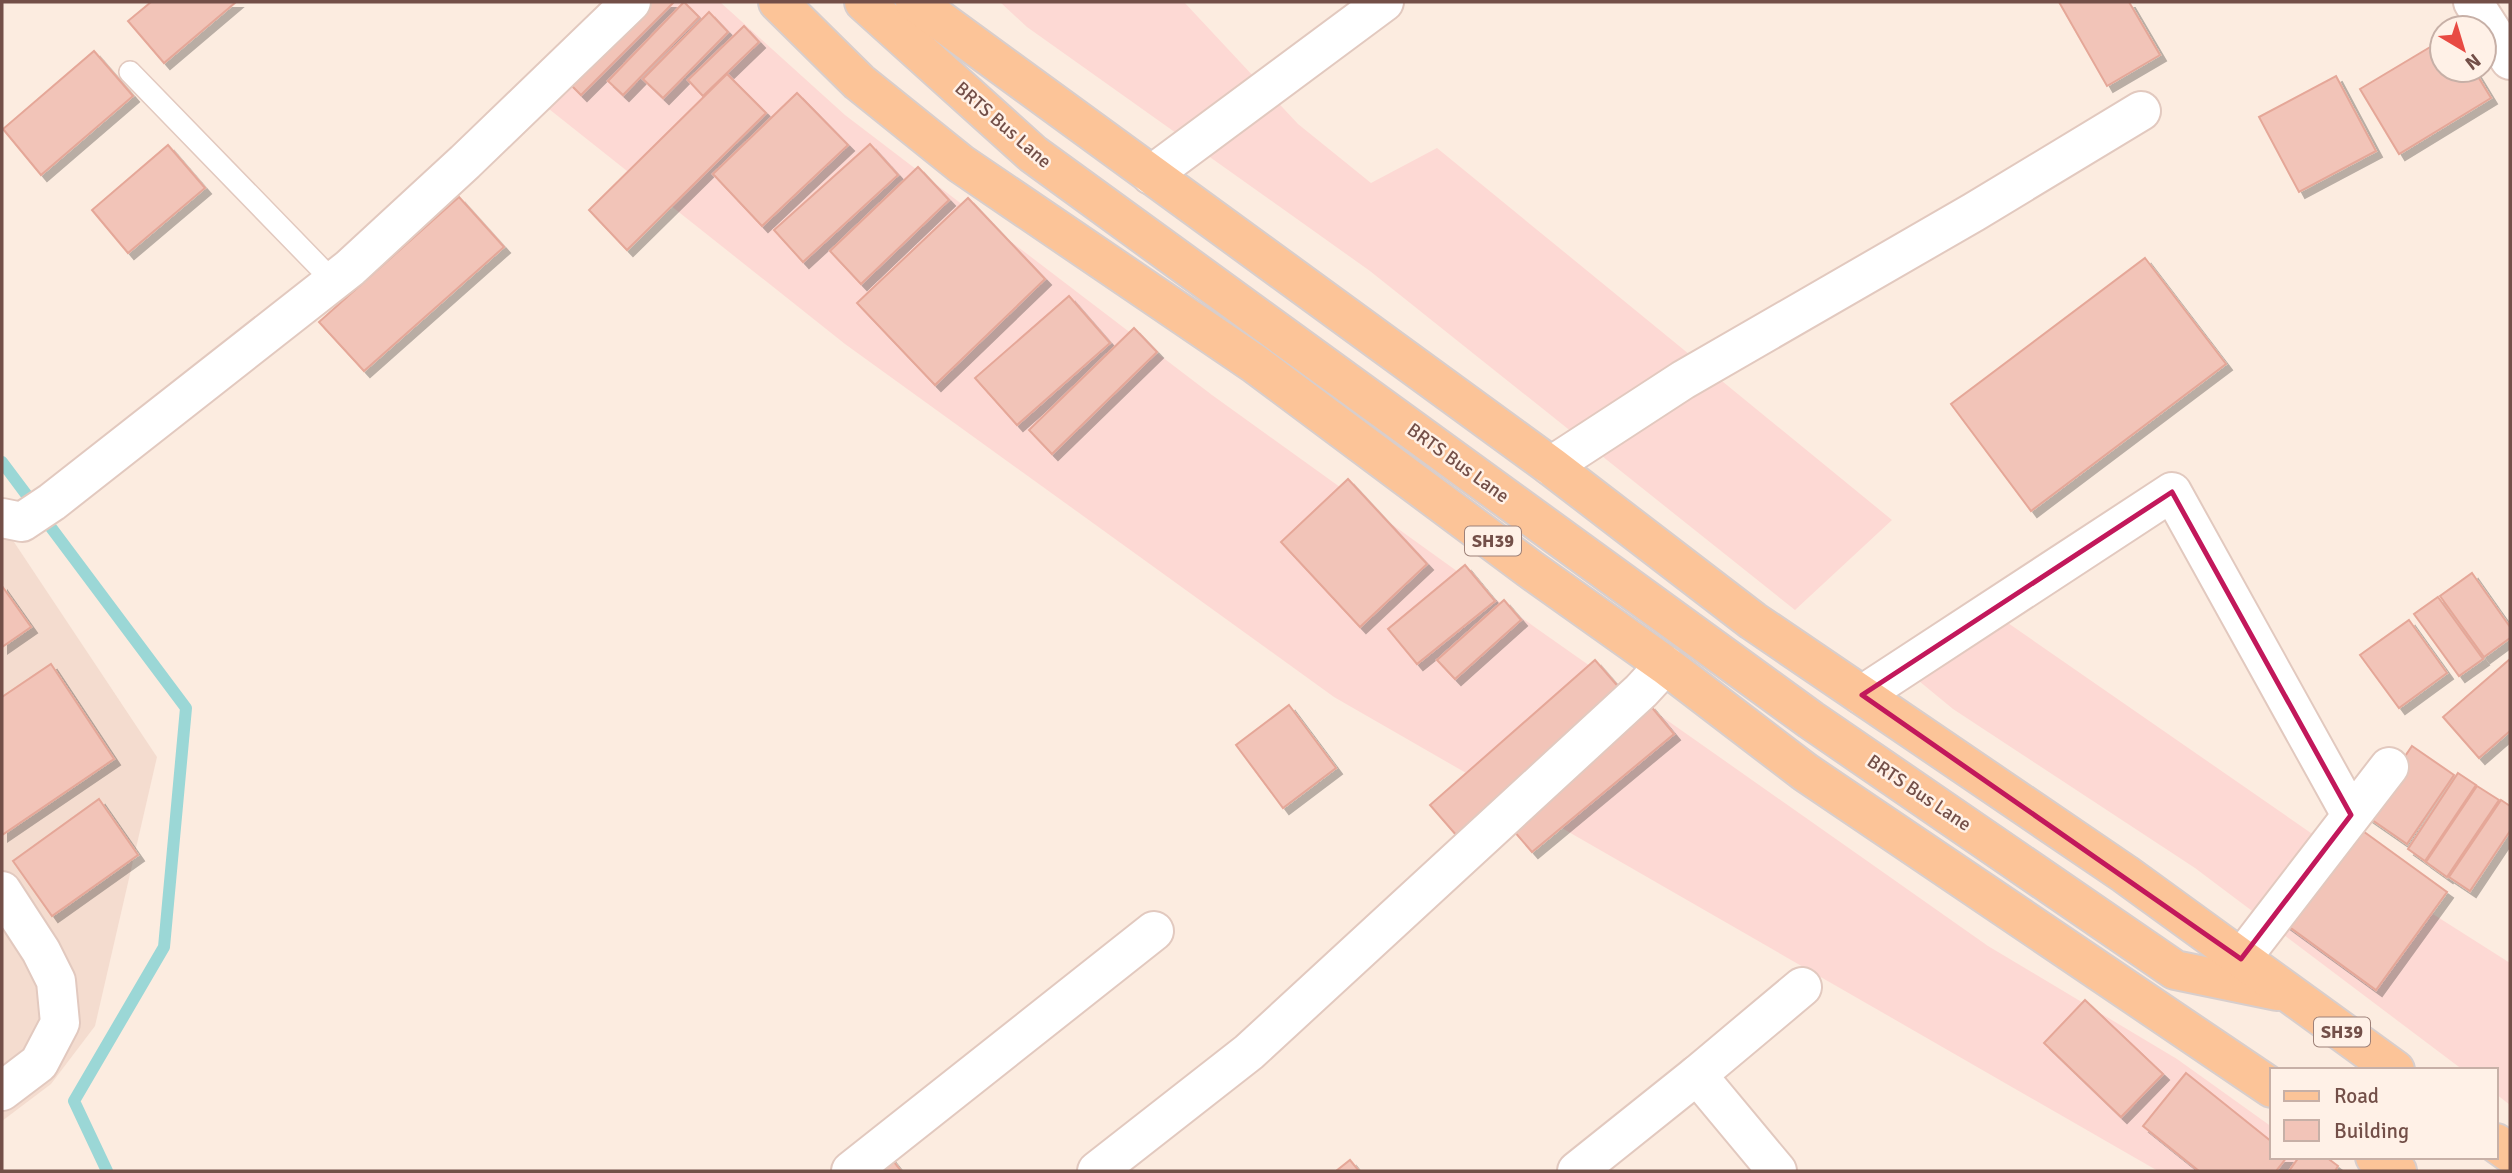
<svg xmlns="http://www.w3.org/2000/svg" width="2512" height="1173" font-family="Signika,sans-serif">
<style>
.residential{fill:#f4dccf}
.commercial{fill:#fdd9d4}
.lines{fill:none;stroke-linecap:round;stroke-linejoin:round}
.stream{stroke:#9bd7d6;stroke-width:12}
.building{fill:#f2c4b8;stroke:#e5a798;stroke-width:2;filter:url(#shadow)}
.lane-casing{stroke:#e2c9bf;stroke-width:24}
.street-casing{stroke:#e2c9bf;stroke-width:42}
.primary-casing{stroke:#d8cecc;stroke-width:42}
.lane{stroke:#fff;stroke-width:21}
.street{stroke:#fff;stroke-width:38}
.primary{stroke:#fcc498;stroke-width:38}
.marked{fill:none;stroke:#c2185b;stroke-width:5;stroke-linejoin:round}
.labels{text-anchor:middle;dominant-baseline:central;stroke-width:5;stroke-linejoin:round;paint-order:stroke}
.shield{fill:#fff1e7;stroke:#9d8078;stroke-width:2}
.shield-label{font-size:18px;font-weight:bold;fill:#734f48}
.street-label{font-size:19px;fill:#734f48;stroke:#fff1e7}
</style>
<defs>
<filter id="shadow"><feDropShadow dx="6" dy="6" stdDeviation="0" flood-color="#0004"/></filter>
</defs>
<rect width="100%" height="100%" fill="#fcece0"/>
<path class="residential" d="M2,524L157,757L95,1026L51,1084L2,1121Z"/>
<g class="commercial">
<path d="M611,2H720L845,115L1212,395L1536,628L1988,946L2177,1059L2272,1127V1157H2316L2336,1171H2158L1334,697L845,344L520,86Z"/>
<path d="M1000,2H1184L1298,124L1371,183L1437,148L1892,520L1795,610L1370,271L1027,27Z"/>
<path d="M2008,623L2373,876L2510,963V1105L2496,1094V1070H2463L2195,868L1953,709L1919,681Z"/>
</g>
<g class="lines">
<path class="stream" d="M2,462L186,708L164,947L74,1101L107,1171"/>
</g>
<g class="building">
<path d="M151,2H236L164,63L128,21Z"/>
<path d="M644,2H674L581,95L566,80Z"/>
<path d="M684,2L699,17L623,95L608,81Z"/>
<path d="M2059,2H2129L2160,55L2107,86Z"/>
<path d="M709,12L728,32L663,98L643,79Z"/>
<path d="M744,26L759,42L703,96L688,80Z"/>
<path d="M2442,40V70H2474L2491,98L2399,154L2360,89Z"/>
<path d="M94,51L133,96L41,175L3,129Z"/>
<path d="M727,74L766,113L627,250L589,210Z"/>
<path d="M2336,76L2376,151L2299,192L2259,117Z"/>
<path d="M797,93L848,145L762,226L713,174Z"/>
<path d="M870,144L898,175L803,262L774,230Z"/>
<path d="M168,145L205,188L128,253L92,210Z"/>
<path d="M918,167L949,200L861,284L830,251Z"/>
<path d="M459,197L504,247L364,371L319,322Z"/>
<path d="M968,198L1045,279L935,385L857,303Z"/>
<path d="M2145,258L2226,364L2031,511L1951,404Z"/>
<path d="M1069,296L1110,343L1017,425L975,378Z"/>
<path d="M1134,328L1157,352L1052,454L1029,430Z"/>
<path d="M1348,479L1427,564L1360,627L1281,542Z"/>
<path d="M1465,565L1495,601L1417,664L1388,629Z"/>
<path d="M2472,573L2510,627V638L2484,657L2440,596Z"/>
<path d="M2,586L31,627L2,647Z"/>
<path d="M2438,597L2483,659L2459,676L2414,614Z"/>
<path d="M1504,600L1521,620L1455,679L1437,660Z"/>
<path d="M2409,620L2447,673L2399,708L2360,655Z"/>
<path d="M2510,659V731L2479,758L2443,717Z"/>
<path d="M1595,660L1622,691L1457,836L1430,805Z"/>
<path d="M51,664L114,759L2,835V697Z"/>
<path d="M1649,704L1674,734L1532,852L1507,823Z"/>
<path d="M1289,705L1336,768L1283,808L1236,745Z"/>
<path d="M2412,746L2454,775L2407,844L2365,815Z"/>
<path d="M2458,773L2476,785L2425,861L2408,849Z"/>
<path d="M2477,786L2499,800L2447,877L2426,862Z"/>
<path d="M99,799L138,855L52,916L13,861Z"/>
<path d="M2501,800L2510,806V831L2470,891L2449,877Z"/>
<path d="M2356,826L2447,892L2376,990L2284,923Z"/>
<path d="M2085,1000L2163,1074L2121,1117L2044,1043Z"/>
<path d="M2186,1073L2272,1142V1157H2287L2276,1171H2199L2143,1126Z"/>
<path d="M890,1157L901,1171H872Z"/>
<path d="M2299,1157H2326L2338,1166L2335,1171H2289Z"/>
<path d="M1350,1160L1359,1171H1336Z"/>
</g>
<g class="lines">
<defs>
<path id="lane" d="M130,72L333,281"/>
<g id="street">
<path d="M2473,2L2510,60"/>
<path d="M1151,175L1384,2"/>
<path d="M1551,466L1683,380L1974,212L2141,111"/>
<path d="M2,518L22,522L52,502L350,268L465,162L631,2"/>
<path d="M1862,695L2172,492L2351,815"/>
<path d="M2,891L41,951L56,981L60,1023L39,1063L2,1091"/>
<path d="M2241,959L2389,767"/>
<path d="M1697,1075L1777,1171"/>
<path d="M851,1171L1154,931"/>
<path d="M1097,1171L1249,1052L1641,691L1665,665"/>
<path d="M1577,1171L1697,1075L1802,987"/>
</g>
<g id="primary">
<path d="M778,2L859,82L961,164L1255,364L1530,569L1665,665L1805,772L2272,1088"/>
<path d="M864,2L1033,154L1811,720L2175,970L2277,991"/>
<path d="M915,2L1551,466L1753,621L2125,874L2395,1070"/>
<path d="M2496,1143L2510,1153"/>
<path d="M2375,1157L2397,1171"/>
</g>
</defs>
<use href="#lane" class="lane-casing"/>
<use href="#street" class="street-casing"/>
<use href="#primary" class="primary-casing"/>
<use href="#lane" class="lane"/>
<use href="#street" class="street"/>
<use href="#primary" class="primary"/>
</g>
<path class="marked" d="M2172,492L2351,815L2241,959L1862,695Z"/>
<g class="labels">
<g class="shield">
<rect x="1465" y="526.5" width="56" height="29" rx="5"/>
<rect x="2314" y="1017.5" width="56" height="29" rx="5"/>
</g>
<g class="shield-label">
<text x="1493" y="541">SH39</text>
<text x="2342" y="1032">SH39</text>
</g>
<g class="street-label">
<text transform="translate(1003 125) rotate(41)">BRTS Bus Lane</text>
<text transform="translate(1458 463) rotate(36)">BRTS Bus Lane</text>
<text transform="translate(1919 793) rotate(34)">BRTS Bus Lane</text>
</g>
</g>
<rect width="2512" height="1173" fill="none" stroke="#734f48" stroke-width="7"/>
<rect x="2270" y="1068" width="228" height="91" fill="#fff1e7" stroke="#c7b0a7" stroke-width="2"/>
<rect x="2284" y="1091" width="35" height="10" fill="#fcc498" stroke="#c7b0a7" stroke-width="2"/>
<text x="2334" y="1103" font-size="21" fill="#734f48">Road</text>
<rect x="2284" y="1120" width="35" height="21" fill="#f2c4b8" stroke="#c7b0a7" stroke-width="2"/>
<text x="2334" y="1138" font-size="21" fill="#734f48">Building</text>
<g transform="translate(2463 49) rotate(142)"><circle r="33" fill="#fff1e7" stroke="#c7b0a7" stroke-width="2"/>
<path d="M0-5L12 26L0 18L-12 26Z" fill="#e84a43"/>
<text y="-10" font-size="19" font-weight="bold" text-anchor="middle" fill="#734f48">N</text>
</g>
</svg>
